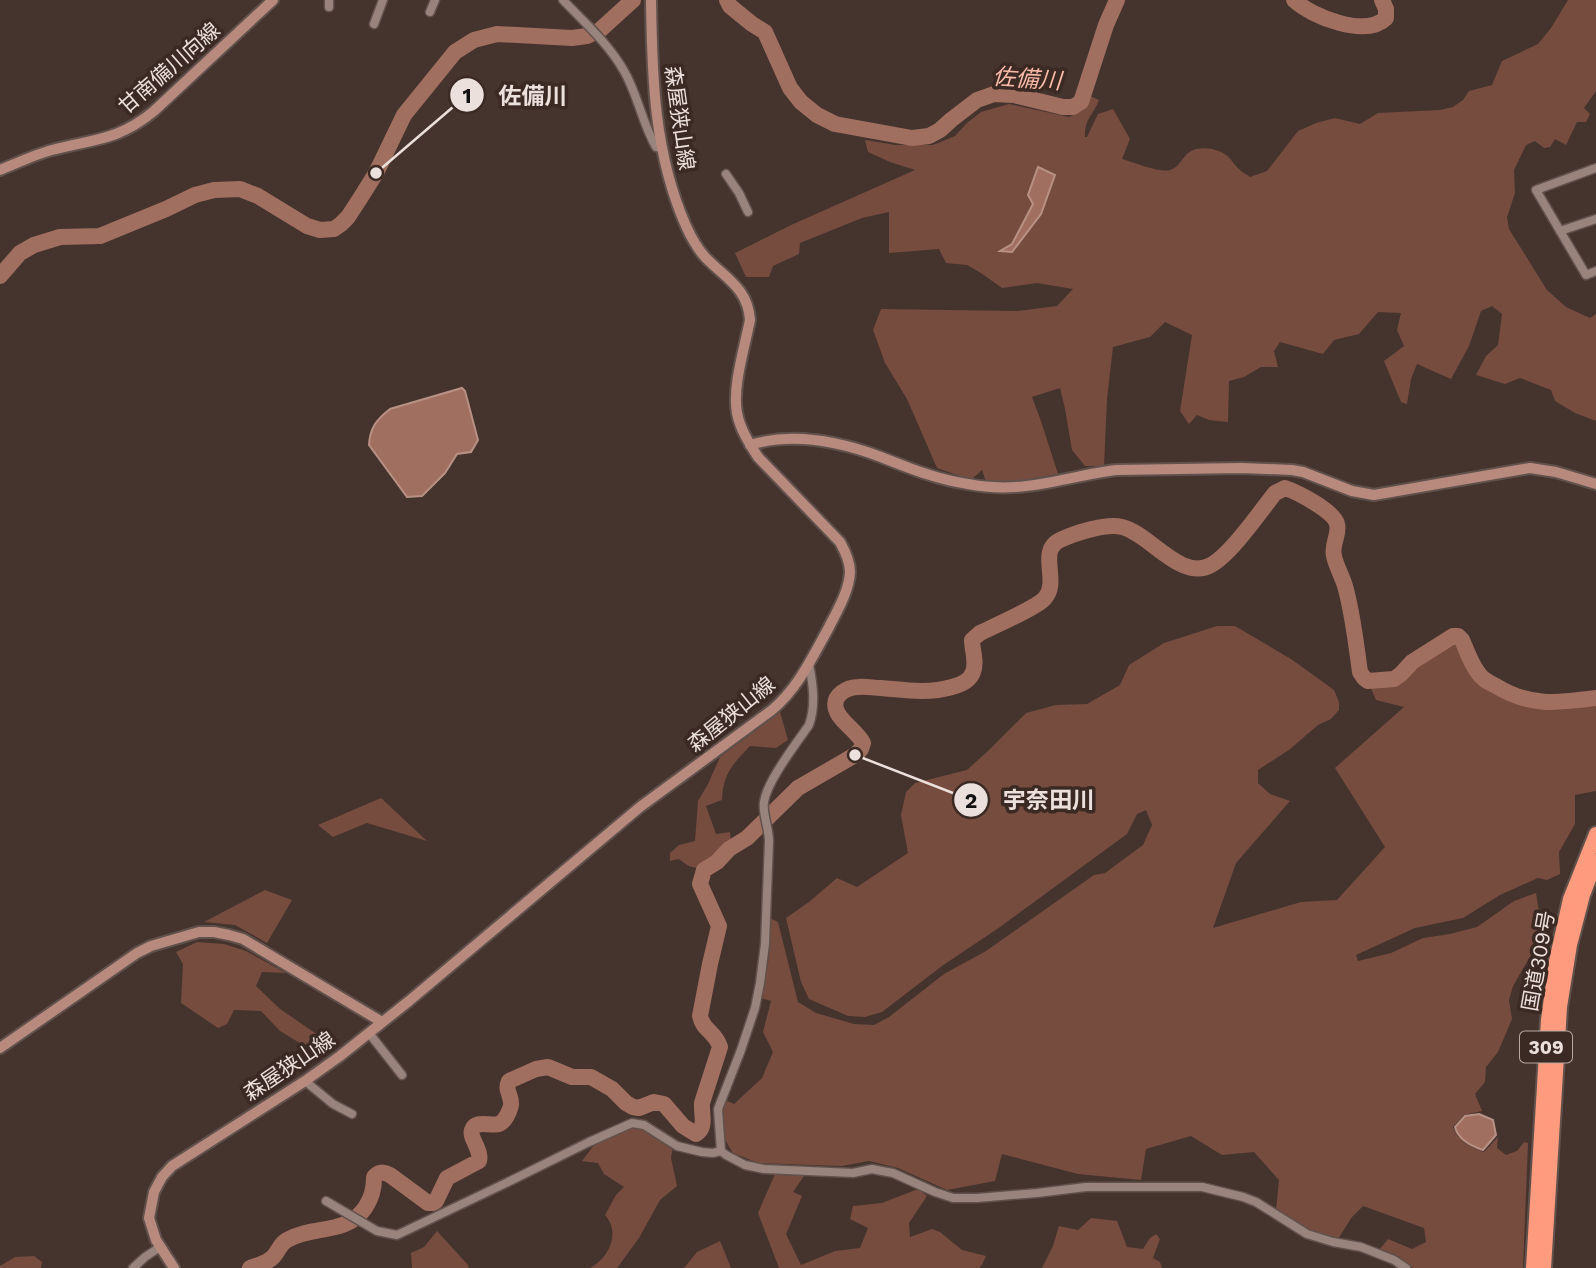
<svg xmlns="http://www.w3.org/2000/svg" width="1596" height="1268" font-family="'Work Sans','Noto Sans JP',sans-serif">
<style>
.green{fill:#764c3f}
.water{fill:#a16f60;stroke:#b89185;stroke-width:2}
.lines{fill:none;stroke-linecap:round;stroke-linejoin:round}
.river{stroke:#a16f60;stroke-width:16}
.street-casing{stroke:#61514d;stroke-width:11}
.secondary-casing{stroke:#61514d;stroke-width:14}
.highway-casing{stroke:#61514d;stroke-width:18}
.street{stroke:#99837d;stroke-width:8}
.secondary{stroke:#b78a7d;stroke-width:10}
.highway{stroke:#fe9a7d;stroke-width:14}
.labels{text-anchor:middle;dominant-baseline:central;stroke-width:7;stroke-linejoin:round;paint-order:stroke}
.shield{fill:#3b2923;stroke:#b7a9a4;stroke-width:2}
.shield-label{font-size:19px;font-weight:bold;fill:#ece0dc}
.street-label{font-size:21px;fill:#ece0dc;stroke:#3b2923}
.water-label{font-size:23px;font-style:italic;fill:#f9baa7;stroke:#3b2923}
.leader{fill:none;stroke:#ece0dc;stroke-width:2.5}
.callout-dot{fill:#ece0dc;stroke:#3b2923;stroke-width:2.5}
.mark-label{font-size:21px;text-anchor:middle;font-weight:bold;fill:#111}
.callout-label{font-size:23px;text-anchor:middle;font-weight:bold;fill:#ece0dc;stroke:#3b2923;stroke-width:7;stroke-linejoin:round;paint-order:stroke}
</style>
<rect width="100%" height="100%" fill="#45332d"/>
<g class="green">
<path d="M1568,0H1596V91L1584,108L1590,114L1586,122H1577L1566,145L1555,139L1550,147L1544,148L1535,141L1526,145L1514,170L1515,193L1507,217L1509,229L1547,290L1566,307L1590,318L1596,314V421L1575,413L1555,401L1551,390L1520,378L1505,384L1476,375L1486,356L1498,345L1502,314L1492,306L1481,311L1469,346L1451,379L1417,364L1411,379L1407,404L1401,402L1384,361L1404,346L1397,330L1401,313L1378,312L1359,334L1334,340L1323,354L1280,342L1274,351L1278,367H1261L1244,377L1229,381L1228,422L1209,420L1197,415L1189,424L1180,411L1192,335L1165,322L1150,337L1113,347L1107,399L1104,466H1085L1072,450L1065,409L1060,388L1032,397L1041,421L1058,474L1011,482H986L982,470L971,480L937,468L907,399L885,363L873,330L881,309L1018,311L1057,306L1073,289L1037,283L1002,288L981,273L967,265L946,263L939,249L889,253V212L862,218L800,243L799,254L773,266L769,277H746L735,253L791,225L915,170L890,162L868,152L865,140L896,145H933L955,136L967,123L981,112L1009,104L1069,117L1084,110L1088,95L1099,100C1094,114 1084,119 1085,137H1087L1098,114L1113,109L1130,139L1122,159C1133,162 1159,173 1170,170C1177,168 1181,161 1186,155C1194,146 1211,147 1221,152C1230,156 1231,161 1237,167C1240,171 1246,174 1250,177L1267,171L1298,131L1316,123L1335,118L1360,124L1378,113L1440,110L1453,107L1463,100L1469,91L1492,85L1502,61L1538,44L1551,28Z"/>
<path d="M1217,626H1235L1291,659L1334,690L1339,702V710L1331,719L1318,725L1289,750L1258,770V783L1270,794L1290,801L1236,863L1213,928L1301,902L1337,900L1385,847L1335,768L1404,707L1376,700L1369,684L1375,681C1406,690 1423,657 1444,641C1447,639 1449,637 1453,637C1456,636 1462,638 1464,639L1481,672L1515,694L1535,701L1577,698L1596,694V791L1575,795V824L1559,852L1560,874L1547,880L1538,878L1500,895L1463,918L1415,928L1356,955L1358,961L1391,953L1423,938L1450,934L1477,927L1514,901L1536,893L1542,931L1531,955L1513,986L1509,1000L1512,1019L1498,1052L1486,1067L1485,1082L1475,1094L1482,1111L1464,1115L1453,1127C1458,1141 1470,1147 1484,1152L1498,1137L1497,1148L1506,1155L1517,1151L1524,1142L1528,1143L1523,1268H1413L1398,1256L1380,1249L1388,1239L1412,1249L1426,1242L1424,1228L1363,1206L1352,1217L1338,1239L1313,1232L1276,1210L1279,1180L1254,1152L1222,1155L1191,1136L1146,1149L1141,1180L1078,1174L1002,1154L995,1181L947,1190L898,1168L869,1161L842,1166L758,1163L733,1153L722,1135L721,1114L727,1101L734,1104L762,1078L773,1052L763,1032L771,1001L761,998L769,957L770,918L778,922L798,1002L816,1013L854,1024L874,1025L889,1017L944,974L986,951L1094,875L1105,873L1143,845L1152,825L1146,810L1137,814L1127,834L1000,927L942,966L882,1012L865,1017L848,1016L809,999L801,982L786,918L809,902L837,878L857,887L908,853L901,815L906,792L915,783L967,770L989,750L1026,713L1056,705L1087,704L1120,685L1129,665L1164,643Z"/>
<path d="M780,712L788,740L776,748L750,746C732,765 723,774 722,800L706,806L716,834L730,832L732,852C722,862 703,872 689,866C685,864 682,861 679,859L670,861V853L679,845L695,841L698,801L708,784L720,757Z"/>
<path d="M381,798L427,841L367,823L333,837L318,825Z"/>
<path d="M265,890L292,900L267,943L235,925L204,922Z"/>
<path d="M197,942L224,944L246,951L286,973L262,972L256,986L280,1009L318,1035L314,1043L303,1045L280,1031L261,1011L234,1010L227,1024L218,1028L181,1003L183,964L176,952Z"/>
<path d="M634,1126L645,1128L673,1145L671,1158L677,1186L660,1200L639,1238L617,1268H590C609,1258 621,1233 605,1215L616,1195L624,1187L604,1174L598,1163L582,1161L594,1145L626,1128Z"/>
<path d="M775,1174L804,1176L793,1192L802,1196L786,1234L801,1265L835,1251L860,1248L868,1228L850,1219L853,1206L882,1203L918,1189L927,1196L909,1223L910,1237L932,1229L940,1232L962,1250L986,1256L982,1265L979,1268H779L758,1213Z"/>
<path d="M1091,1218L1117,1221L1127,1247L1143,1249L1150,1238L1156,1234L1160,1239L1153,1258L1160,1262L1162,1268H1042L1053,1246L1059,1226L1078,1230Z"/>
<path d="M437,1231L468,1265L469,1268H412L411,1253L424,1247Z"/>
<path d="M720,1241L731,1268H684L697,1252Z"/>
<path d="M34,1256L42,1262L41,1268H0V1266L15,1257Z"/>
</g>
<g class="water">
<path d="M1038,167L1055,175L1041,214L1012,252L1000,251L1012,244L1033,204L1028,195Z"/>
<path d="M462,388L465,391L478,440L471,452L457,454L445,473L422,496L407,497L369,445C370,428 376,420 390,409Z"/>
<path d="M1479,1114L1493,1120L1496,1135L1483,1150C1471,1146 1458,1140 1455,1127L1465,1116Z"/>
</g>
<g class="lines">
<g class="river">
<path d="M727,0L730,6L752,24L765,32L790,88L801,102L817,115L835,124L912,138L929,136L940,130L951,120L977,100L994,94L1014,95L1063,107H1073L1081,102L1106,25L1117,0"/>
<path d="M1294,0C1312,17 1366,38 1386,18V9L1382,0"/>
<path d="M0,276L20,253L34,245L60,237L100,236L166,209L195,195L214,190L240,189L258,196L307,226L320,230L334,229L341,224L348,217L361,197L376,173L404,115L455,52L474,40L497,34L572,38L587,36L600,30L633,0"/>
<path d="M250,1268C258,1265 268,1263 274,1256C279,1250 280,1244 287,1240C315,1224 345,1236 365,1208C372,1197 374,1189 374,1177C379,1171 383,1172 390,1175L428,1203H433L436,1201L447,1178L479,1161C482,1150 469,1138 472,1130C476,1118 495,1129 502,1122C506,1119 512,1107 511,1102C510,1093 505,1090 509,1081L536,1069L548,1067L572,1077H591L612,1089L626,1103L633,1107L639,1108L654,1102L664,1104L683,1126L696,1134C707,1127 701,1114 702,1103L720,1047C715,1031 703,1031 700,1016L710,964L719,926L700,884L704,870L717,862L729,849L747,838L798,788L855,755L861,749L863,743C857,731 839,721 836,709C832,695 847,687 859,687C866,686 874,688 881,688C905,690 928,694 952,687C960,685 970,681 973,672C977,662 972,650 972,640L980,633C992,627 1038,607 1045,598C1060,581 1037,551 1060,540C1075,533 1106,523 1122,527C1149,533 1181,582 1211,565C1231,554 1260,512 1275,493L1285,488C1297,492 1334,511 1337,524C1340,534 1331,545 1334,556C1336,566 1342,576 1345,586C1353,614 1356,644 1360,672L1364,678L1368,681L1394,679L1401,674L1412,662L1453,636H1458L1462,640C1467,651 1471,664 1479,674C1483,680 1490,683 1496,686C1530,707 1558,703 1596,698"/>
</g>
<defs>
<g id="street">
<path d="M329,0V7"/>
<path d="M563,0C584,22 609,44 624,71C638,95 642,123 656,147L661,148"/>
<path d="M430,12L435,0"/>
<path d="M374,24L383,0"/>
<path d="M1596,168L1536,190L1586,275L1596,271"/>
<path d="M726,174L739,193L748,212"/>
<path d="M1560,231L1596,219"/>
<path d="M809,664C813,684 816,706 809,725C796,744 767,781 764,802C762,813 769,828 769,841L765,944L760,983L755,1008L741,1050L718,1109L721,1151L726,1155L745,1165L764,1169L853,1173L872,1169L882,1171L893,1173L935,1192L953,1198H977L1037,1193L1086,1187H1202L1243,1197L1256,1202L1307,1234L1333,1242L1361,1247L1394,1260L1406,1268"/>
<path d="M369,1033L402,1075"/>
<path d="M305,1081L333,1104L352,1114"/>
<path d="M326,1201L377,1231L397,1235L506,1183L589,1142L632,1123L644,1125L677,1146L702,1152L713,1153L721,1151"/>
<path d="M133,1268L145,1257L160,1247"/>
</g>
<g id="secondary">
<path d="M0,170C17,163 34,155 52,150C93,139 118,141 154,111L273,0"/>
<path d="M750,445C792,432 841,442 881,457C909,468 938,480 968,484C983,487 1000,488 1016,487C1049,485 1082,474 1116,470L1242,468L1292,470L1303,472L1352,491L1374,495L1530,468L1556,472L1596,484"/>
<path d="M0,1048L137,953L151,946L199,932H214L229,935L243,939L382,1022"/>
<path d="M174,1268L156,1240L149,1218L154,1192L162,1177L172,1166L305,1081L340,1056L409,1001L640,807L772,710C798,688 812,658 828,629C837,611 849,592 850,572C850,561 845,551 840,542L758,457C749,443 740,429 737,413C732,387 745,346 750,320C748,288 725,278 705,257C697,248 691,237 686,226C654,154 652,77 651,0"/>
</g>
<g id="highway">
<path d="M1533,1268L1548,1020L1556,961L1570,899L1596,834"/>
<path d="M1544,1268L1560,1007L1570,945L1583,895L1596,861"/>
</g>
</defs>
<use href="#street" class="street-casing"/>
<use href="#secondary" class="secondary-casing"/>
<use href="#highway" class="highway-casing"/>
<use href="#street" class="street"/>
<use href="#secondary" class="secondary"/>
<use href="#highway" class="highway"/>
</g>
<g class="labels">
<rect class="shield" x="1520" y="1031.5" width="52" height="31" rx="5"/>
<g class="shield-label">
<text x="1546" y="1047">309</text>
</g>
<g class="street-label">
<text transform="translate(169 68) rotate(-41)">甘南備川向線</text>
<text transform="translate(680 118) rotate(82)">森屋狭山線</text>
<text transform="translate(731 714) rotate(-39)">森屋狭山線</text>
<text transform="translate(1538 961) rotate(-80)">国道309号</text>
<text transform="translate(289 1066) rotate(-34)">森屋狭山線</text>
</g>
<g class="water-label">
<text transform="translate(1027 79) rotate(4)">佐備川</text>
</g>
</g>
<path class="leader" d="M376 173L467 95M855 755L971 800"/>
<g class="callout-dot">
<circle cx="376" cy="173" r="7"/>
<circle cx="855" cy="755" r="7"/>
<circle cx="467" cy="95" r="18"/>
<circle cx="971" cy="800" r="18"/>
</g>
<g class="mark-label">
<text x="467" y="103">1</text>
<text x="971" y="808">2</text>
</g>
<g class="callout-label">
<text x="533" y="104">佐備川</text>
<text x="1049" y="808">宇奈田川</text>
</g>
</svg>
